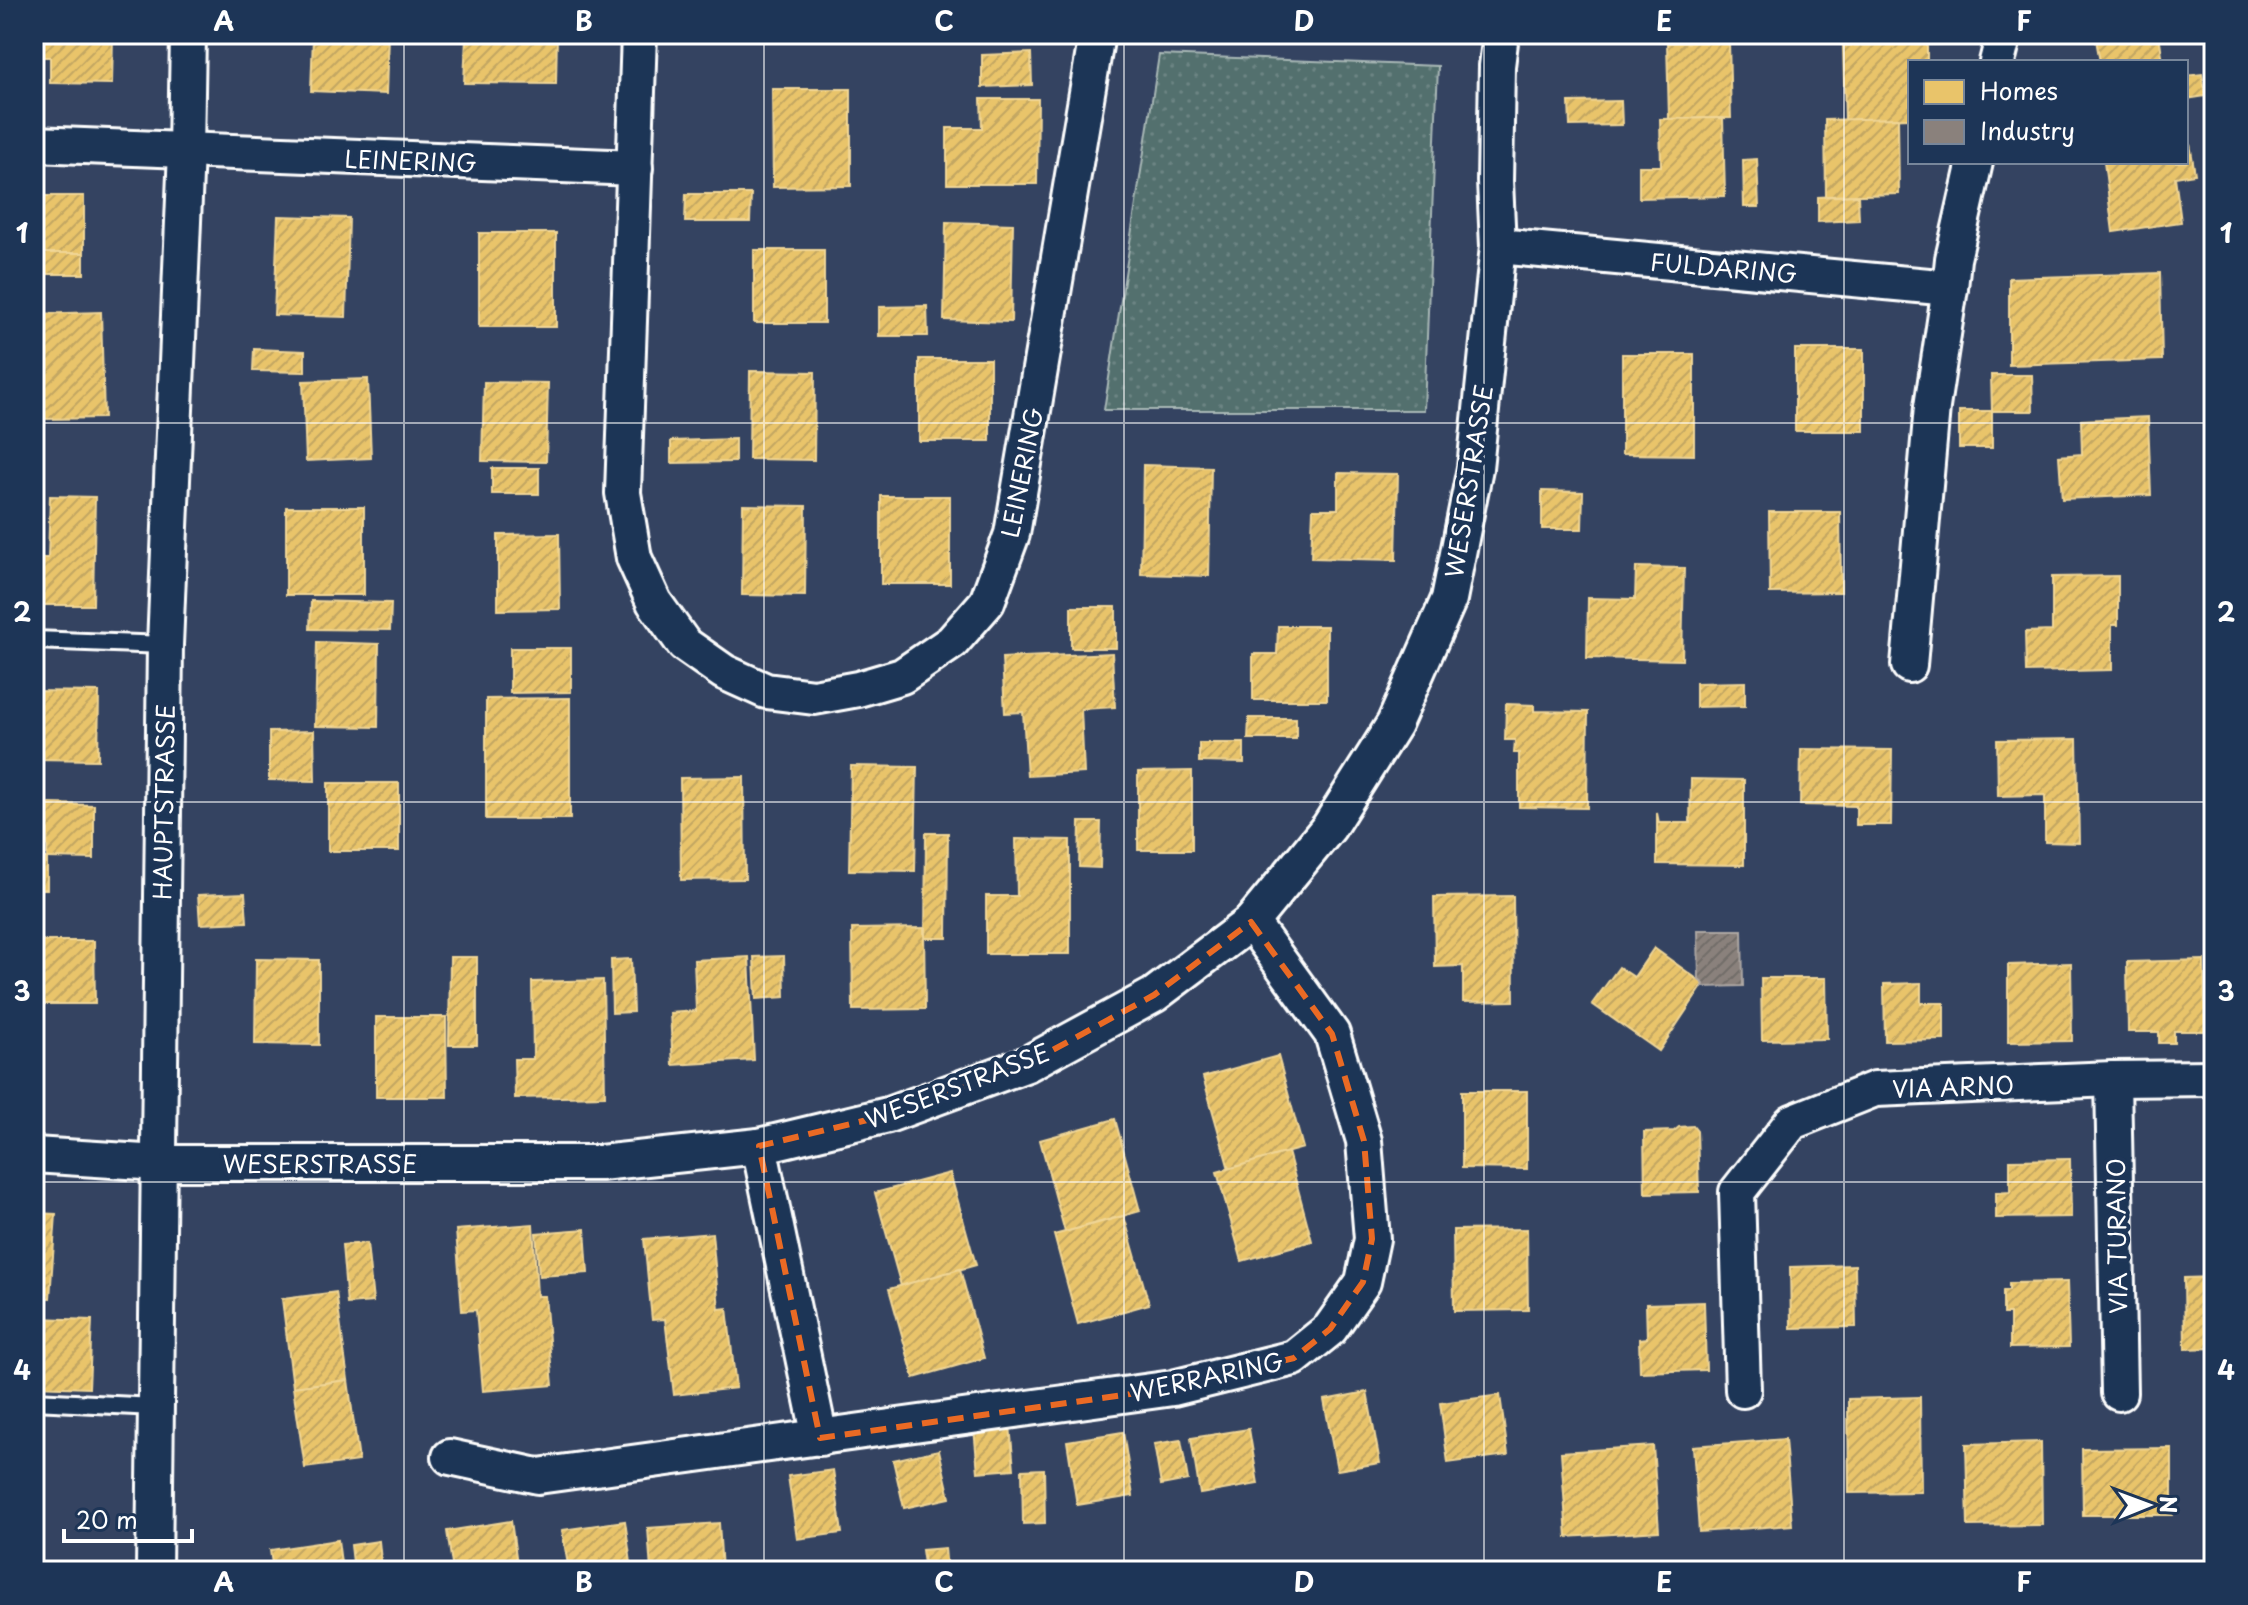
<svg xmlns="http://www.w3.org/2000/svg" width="2248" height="1605" font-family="'Playpen Sans',sans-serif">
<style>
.park{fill:url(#park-dots);stroke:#a9b8b6;stroke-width:2}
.homes{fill:url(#homes-hatch);stroke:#f0d697;stroke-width:2}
.industry{fill:url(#industry-hatch);stroke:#ada7a3;stroke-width:2}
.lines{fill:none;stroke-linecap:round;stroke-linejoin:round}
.lane-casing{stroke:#fff;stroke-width:22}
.street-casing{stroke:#fff;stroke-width:40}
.lane{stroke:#1d3557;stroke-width:16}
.street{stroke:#1d3557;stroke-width:34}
.marked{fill:none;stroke:#ea6a24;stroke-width:6;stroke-dasharray:16 10;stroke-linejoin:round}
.grid{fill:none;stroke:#fff;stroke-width:2;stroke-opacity:0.55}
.labels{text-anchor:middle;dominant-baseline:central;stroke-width:8;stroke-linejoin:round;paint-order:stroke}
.street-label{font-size:24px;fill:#fff;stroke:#1d3557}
.neatline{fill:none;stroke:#fff;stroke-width:3}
.grid-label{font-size:26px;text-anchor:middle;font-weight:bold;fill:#fff}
</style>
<defs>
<pattern id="park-dots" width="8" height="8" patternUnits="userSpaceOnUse" patternTransform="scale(2)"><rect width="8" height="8" fill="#53706e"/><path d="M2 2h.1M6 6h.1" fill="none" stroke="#6d8584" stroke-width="1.8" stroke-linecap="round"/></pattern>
<pattern id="homes-hatch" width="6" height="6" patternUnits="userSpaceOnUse" patternTransform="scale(2)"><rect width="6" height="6" fill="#e9c46a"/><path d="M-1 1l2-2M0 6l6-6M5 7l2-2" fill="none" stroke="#c2a662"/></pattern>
<pattern id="industry-hatch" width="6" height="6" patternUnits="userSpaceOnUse" patternTransform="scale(2)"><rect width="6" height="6" fill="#8a817c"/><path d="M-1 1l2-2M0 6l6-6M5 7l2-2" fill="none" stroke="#716c69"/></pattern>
</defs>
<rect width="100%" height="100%" fill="#344361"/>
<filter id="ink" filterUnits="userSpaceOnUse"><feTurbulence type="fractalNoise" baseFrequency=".0125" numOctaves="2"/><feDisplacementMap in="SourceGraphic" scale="16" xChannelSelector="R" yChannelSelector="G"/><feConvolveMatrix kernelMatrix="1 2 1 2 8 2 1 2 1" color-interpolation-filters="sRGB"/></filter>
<g filter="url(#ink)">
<path class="park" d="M1159,55L1438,66L1424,410H1104Z"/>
<g class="homes">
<path d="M34,34H113L112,84L50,83V57H34Z"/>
<path d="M280,34H388L386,94L311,91L313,37Z"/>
<path d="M494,34H557L556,84L464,83L466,37L494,38Z"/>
<path d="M1180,34H1236V36L1180,38Z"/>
<path d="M1904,34H1945V44L1904,45Z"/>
<path d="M2095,34H2159L2163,62H2100Z"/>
<path d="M1729,42L1731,118L1669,119L1667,43Z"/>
<path d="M1927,44V62H1910V118L1845,120L1843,46Z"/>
<path d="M1031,53L1032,85L982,87V55Z"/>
<path d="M2202,74L2206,96L2186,99V76Z"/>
<path d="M772,89H851V186L773,187Z"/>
<path d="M981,99H1038L1037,184H947V128H982Z"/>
<path d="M1621,101L1622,125L1570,126L1569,102Z"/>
<path d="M1723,118L1725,196L1639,198V166H1661L1660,119Z"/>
<path d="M1898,118L1899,194L1826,196L1825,120Z"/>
<path d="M2186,120L2195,174L2175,177L2181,222L2113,232L2104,162H2186Z"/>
<path d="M1757,159L1759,207H1744L1743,160Z"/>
<path d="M686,194H751L750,222H685Z"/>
<path d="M1858,195L1859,220L1818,222V197Z"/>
<rect x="34" y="196" width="50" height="57"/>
<path d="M278,216L349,218L346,317L274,315Z"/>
<path d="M946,222L1013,224L1011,322L944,320Z"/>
<rect x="479" y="233" width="77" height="94"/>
<rect x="754" y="250" width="70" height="73"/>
<rect x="34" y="253" width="50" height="21"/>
<path d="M2160,273L2162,360L2009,365V278Z"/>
<path d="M927,306L928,336H879V307Z"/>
<path d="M101,312L104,418L42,419L41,363H34V314Z"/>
<path d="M254,349L305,351V372L253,371Z"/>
<rect x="1795" y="349" width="69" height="82"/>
<path d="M1622,354H1694V455L1622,454Z"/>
<rect x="919" y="359" width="71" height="82"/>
<path d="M750,371L815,372L814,460L749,459Z"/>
<path d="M1991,375H2032L2033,411H1992Z"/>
<path d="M368,379L371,458L306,461L303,381Z"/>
<path d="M484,382L548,383L546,462L482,461Z"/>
<rect x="1959" y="411" width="33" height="37"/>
<path d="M2148,417L2151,495L2062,499L2059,456L2082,454L2081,420Z"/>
<path d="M735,439V462L671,463V441Z"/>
<path d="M1143,465L1211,467L1209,576L1141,574Z"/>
<rect x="492" y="468" width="47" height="26"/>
<path d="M1338,473L1398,474L1396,560L1311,558L1313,509H1338Z"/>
<path d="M1542,491L1583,492L1582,529H1542Z"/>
<path d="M50,496L95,497L93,605H34V558H48Z"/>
<rect x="881" y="496" width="69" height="88"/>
<path d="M743,505L806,506L805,596L742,595Z"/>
<rect x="286" y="507" width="78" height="88"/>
<path d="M1769,512H1840L1841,592L1770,593Z"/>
<path d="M559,534L560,609L498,610V535Z"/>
<path d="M1636,567L1684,568L1682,660L1587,658L1588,598L1635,599Z"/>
<path d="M2118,576V625H2112V670L2026,672L2025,632L2052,631V577Z"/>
<path d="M311,601L391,603L390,630L310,629Z"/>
<rect x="1071" y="607" width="45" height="41"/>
<path d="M1278,626H1327V700H1253V654H1277Z"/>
<path d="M317,642L379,644L378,727L315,726Z"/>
<path d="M510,648H571V692L510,693Z"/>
<path d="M1112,653L1115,707L1081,709L1084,773L1027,776L1023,712L1005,713L1002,658Z"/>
<path d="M1745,682V706L1696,707V683Z"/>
<path d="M34,691L99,692L98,760L34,759Z"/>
<path d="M570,698V819H486V699Z"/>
<path d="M2212,700H2214V765H2207Z"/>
<path d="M1506,704L1534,705V711L1588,712L1587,808L1519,807V753H1514L1515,740H1505Z"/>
<path d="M1249,718H1296V739H1248Z"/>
<path d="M314,731L315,781L269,780V732Z"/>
<path d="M2077,739L2079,843L2045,842V795L1998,796L1997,740Z"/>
<path d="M1199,743H1244V763L1199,762Z"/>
<path d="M1801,749L1892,750L1891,825H1856V806L1800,805Z"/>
<path d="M851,766L917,767L915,871L849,870Z"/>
<path d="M1192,771V850H1138V772Z"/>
<path d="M744,777L745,879L681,880L680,778Z"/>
<path d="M1691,779L1744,780V865L1657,864V813L1659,823H1690Z"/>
<rect x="328" y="783" width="71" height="68"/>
<path d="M48,804L94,805V859L47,858Z"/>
<path d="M1080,822H1101L1100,868L1079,867Z"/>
<path d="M926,833H948L947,938H925Z"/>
<path d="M1016,839L1070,840V954H986V896H1017Z"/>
<rect x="34" y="858" width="13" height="31"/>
<path d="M245,893L247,922L200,924L198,895Z"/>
<path d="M1513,896L1514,1001L1463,1002V966L1435,967L1434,897Z"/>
<path d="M924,928L925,1009L853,1010L852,929Z"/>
<path d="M34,941H94L95,1004H34Z"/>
<path d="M1654,948L1704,984L1659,1051L1592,1004L1619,967L1634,977Z"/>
<path d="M784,956L785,997L756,999L754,957Z"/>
<path d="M450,957H477V1045H449Z"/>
<path d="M749,957L754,1060L673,1065L670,1013L696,1011L694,960Z"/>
<path d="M256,959L319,960V1045L255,1044Z"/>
<path d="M631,959L633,1012L612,1013L611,960Z"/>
<path d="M2204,960L2205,1031H2174V1043H2159V1032H2128L2127,962Z"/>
<path d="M2071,963L2072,1041L2008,1042V965Z"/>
<path d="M1761,978H1826L1827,1039L1762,1040Z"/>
<path d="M603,980L605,1096L515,1098L514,1059H533L532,982Z"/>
<path d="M1921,983V1003H1944V1040L1885,1041L1884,984Z"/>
<path d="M376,1017H446L447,1097H376Z"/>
<path d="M1278,1056L1303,1148L1229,1169L1203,1077Z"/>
<path d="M1462,1091H1527V1169L1462,1168Z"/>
<path d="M1115,1119L1140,1211L1065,1232L1040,1140Z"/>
<path d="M1693,1126L1697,1131L1699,1192L1645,1193L1644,1132L1674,1131L1679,1127Z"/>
<path d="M1288,1152L1312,1241L1242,1261L1217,1172Z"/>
<path d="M2070,1159L2071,1217L1996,1218V1193L2010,1192V1160Z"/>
<path d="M950,1173L976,1265L901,1286L875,1193Z"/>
<path d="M34,1213L56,1214L50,1298L34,1297Z"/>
<path d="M1124,1216L1149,1304L1078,1324L1054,1235Z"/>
<path d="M533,1224L537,1296H545L553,1385L483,1391L476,1310L462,1311L456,1230Z"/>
<path d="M585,1229L588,1273L539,1276L536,1233Z"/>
<path d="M1527,1229L1528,1310L1454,1311L1453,1230Z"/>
<path d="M712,1233L719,1309L727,1308L736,1388L674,1395L665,1319L652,1320L644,1239Z"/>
<path d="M367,1243L373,1302L347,1304L342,1245Z"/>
<path d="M1855,1265L1856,1327L1791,1328L1790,1267Z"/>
<path d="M960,1269L984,1358L914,1378L889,1289Z"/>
<path d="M2214,1277V1348L2185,1349L2184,1278Z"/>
<path d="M2067,1282L2069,1347L2010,1348V1314H2003V1291L2009,1290V1283Z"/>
<path d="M336,1292L348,1380L293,1387L282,1299Z"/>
<path d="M1704,1302L1706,1370L1640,1372L1639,1339L1647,1338L1646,1304Z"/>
<path d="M34,1318H38L36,1359H34Z"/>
<path d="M38,1318L92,1320L89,1388L35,1386Z"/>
<path d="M348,1380L359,1461L305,1468L293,1387Z"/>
<path d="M1367,1392L1380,1463L1337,1470L1324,1400Z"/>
<path d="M1500,1395L1508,1455L1448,1463L1440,1403Z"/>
<path d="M1920,1397L1921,1492L1849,1493L1848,1399Z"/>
<path d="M1010,1425L1014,1469L978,1472L974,1428Z"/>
<path d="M1249,1429L1258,1484L1200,1494L1191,1438Z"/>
<path d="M1123,1432L1133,1496L1077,1505L1067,1441Z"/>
<path d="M1785,1439L1792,1525L1699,1532L1693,1446Z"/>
<path d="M1181,1440L1188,1480L1161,1485L1154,1444Z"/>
<path d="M2041,1442L2042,1525L1968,1526L1966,1444Z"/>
<path d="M1653,1446L1659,1531L1567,1537L1561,1452Z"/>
<path d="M2172,1448V1515H2083L2082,1449Z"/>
<path d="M939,1450L950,1498L904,1508L893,1460Z"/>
<path d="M1044,1469L1045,1523L1023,1524L1022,1470Z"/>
<path d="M833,1470L842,1533L797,1539L788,1476Z"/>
<path d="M511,1521L518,1571H453L447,1531Z"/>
<path d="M625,1521L632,1570L569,1571L562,1530Z"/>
<path d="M719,1523L722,1571H651L648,1528Z"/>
<path d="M338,1540L342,1571H273L270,1550Z"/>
<path d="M379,1541L382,1571H354L351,1545Z"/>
<path d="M945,1548L947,1571H925L922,1550Z"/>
</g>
<path class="industry" d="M1698,930H1742L1743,986L1703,987L1704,984L1699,980Z"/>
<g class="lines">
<defs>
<g id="lane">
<path d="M34,640L165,645"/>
<path d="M34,1401L155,1407"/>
</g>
<g id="street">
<path d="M639,34L623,493L634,558L654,602L684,644L724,672L766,691L814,697L858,689L902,676L952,642L987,602L1012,534L1097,34"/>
<path d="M1997,62L2004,34"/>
<path d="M34,144L635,168"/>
<path d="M1498,246L1950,288L1953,259L1975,162"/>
<path d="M1909,665L1932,407L1950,288"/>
<path d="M2113,1079L2119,1393"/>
<path d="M759,1146L820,1438"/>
<path d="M34,1155L159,1163H600L759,1146L888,1115L1027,1064L1154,995L1251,922L1329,827L1394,724L1449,599L1475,468L1498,246L1495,181L1497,66L1501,34"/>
<path d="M1743,1390L1737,1192L1792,1122L1875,1089L2113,1079L2214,1078"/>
<path d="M450,1457L538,1476L1173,1388L1294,1358L1330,1329L1363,1282L1372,1239L1364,1141L1332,1034L1251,922"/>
<path d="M154,1571L165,645L186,151L188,34"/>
</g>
</defs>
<use href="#lane" class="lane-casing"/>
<use href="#street" class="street-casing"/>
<use href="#lane" class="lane"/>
<use href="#street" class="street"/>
</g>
</g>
<path class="marked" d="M1251,922L1332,1034L1364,1141L1372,1239L1363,1282L1330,1329L1294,1358L1173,1388L820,1438L759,1146L888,1115L1027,1064L1154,995Z"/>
<path class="grid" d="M404,34V1571M764,34V1571M1124,34V1571M1484,34V1571M1844,34V1571M34,423H2214M34,802H2214M34,1182H2214"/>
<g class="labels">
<g class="street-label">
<text transform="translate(411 160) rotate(2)">LEINERING</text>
<text transform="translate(1724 267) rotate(5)">FULDARING</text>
<text transform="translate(1021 472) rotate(-79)">LEINERING</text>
<text transform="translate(1468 481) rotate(-81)">WESERSTRASSE</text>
<text transform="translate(163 802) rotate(-89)">HAUPTSTRASSE</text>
<text transform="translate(957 1085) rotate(-21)">WESERSTRASSE</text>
<text transform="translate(1953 1086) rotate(-2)">VIA ARNO</text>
<text x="320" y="1163">WESERSTRASSE</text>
<text transform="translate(2116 1236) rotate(-91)">VIA TURANO</text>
<text transform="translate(1207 1376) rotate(-12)">WERRARING</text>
</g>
</g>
<rect width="2248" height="1605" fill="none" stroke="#1d3557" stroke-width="88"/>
<rect x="1908" y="60" width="280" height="104" fill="#1d3557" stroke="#77869a" stroke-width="2"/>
<rect x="1924" y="80" width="40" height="24" fill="#e9c46a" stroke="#77869a" stroke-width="2"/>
<text x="1980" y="100" font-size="24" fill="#ffffff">Homes</text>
<rect x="1924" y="120" width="40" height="24" fill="#8a817c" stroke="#77869a" stroke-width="2"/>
<text x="1980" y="140" font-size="24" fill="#ffffff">Industry</text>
<g transform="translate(2148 1505) rotate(89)" stroke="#1d3557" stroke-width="6" paint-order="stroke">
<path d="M0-6L14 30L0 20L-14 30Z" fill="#ffffff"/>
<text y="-12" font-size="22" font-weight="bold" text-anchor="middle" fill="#ffffff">N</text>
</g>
<path d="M64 1529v12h128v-12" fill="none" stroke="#ffffff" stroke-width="4"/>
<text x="76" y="1529" font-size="24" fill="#ffffff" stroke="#1d3557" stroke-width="6" paint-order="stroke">20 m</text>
<rect x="44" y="44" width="2160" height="1517" class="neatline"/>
<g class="grid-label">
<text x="224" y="31">A</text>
<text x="584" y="31">B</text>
<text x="944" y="31">C</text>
<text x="1304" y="31">D</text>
<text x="1664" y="31">E</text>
<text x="2024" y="31">F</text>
<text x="22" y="243">1</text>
<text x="2226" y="243">1</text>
<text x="22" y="622">2</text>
<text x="2226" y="622">2</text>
<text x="22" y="1001">3</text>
<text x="2226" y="1001">3</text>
<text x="22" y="1380">4</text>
<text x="2226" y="1380">4</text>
<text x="224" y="1592">A</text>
<text x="584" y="1592">B</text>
<text x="944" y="1592">C</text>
<text x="1304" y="1592">D</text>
<text x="1664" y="1592">E</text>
<text x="2024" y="1592">F</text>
</g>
</svg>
